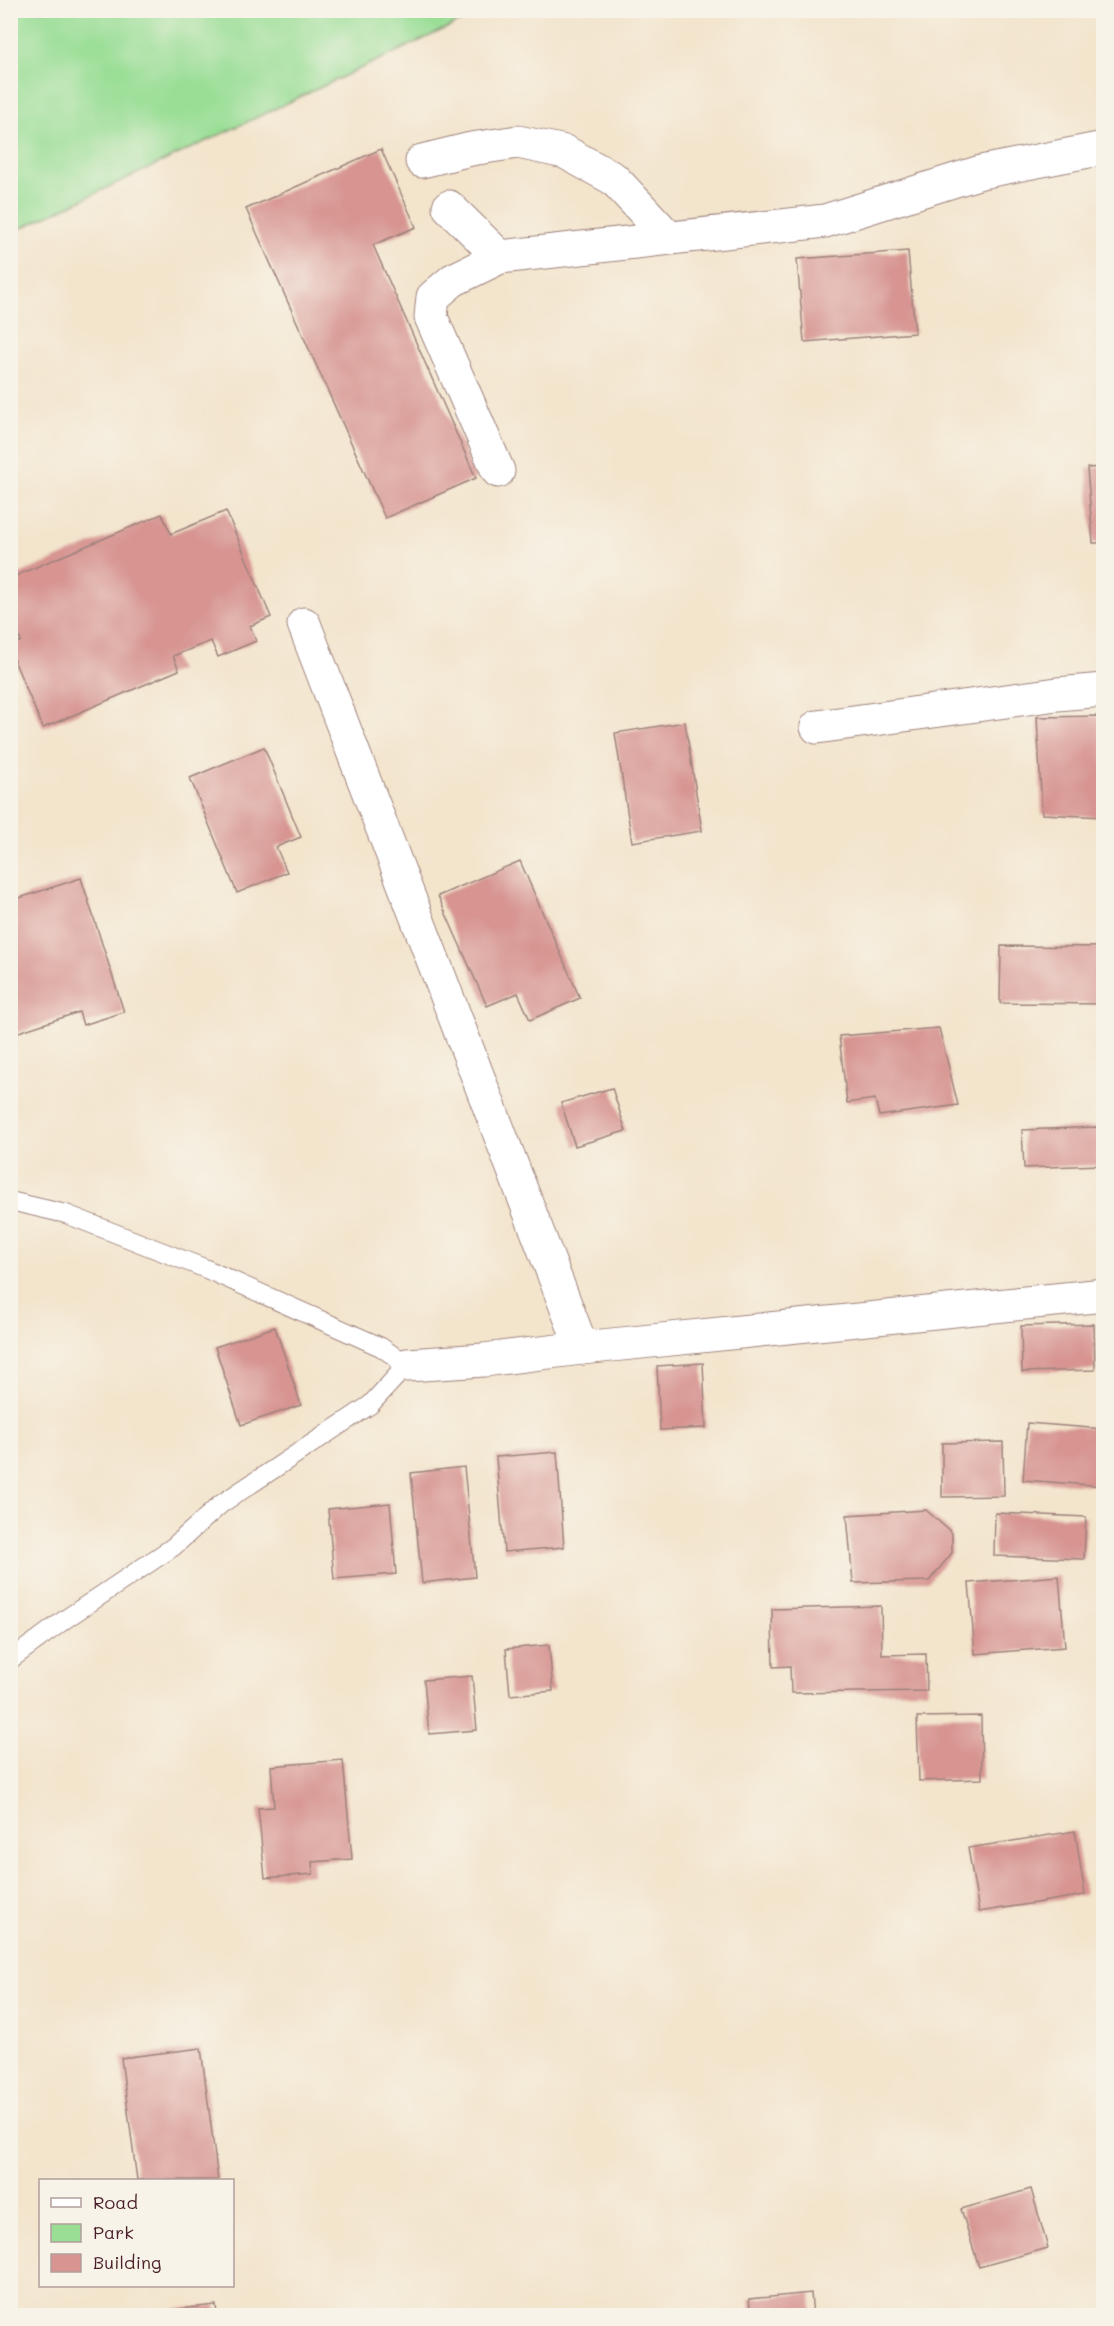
<svg xmlns="http://www.w3.org/2000/svg" width="1114" height="2326" font-family="Mali,sans-serif">
<style>
.green{fill:#9ade96;stroke:#727e60;stroke-width:1.5}
.building{fill:#d79491}
.lines{fill:none;stroke-linecap:round;stroke-linejoin:round}
.lane-casing{stroke:#9e827c;stroke-width:20}
.street-casing{stroke:#9e827c;stroke-width:35}
.lane{stroke:#fff;stroke-width:18}
.street{stroke:#fff;stroke-width:33}
</style>
<rect width="100%" height="100%" fill="#f7f3e8"/>
<filter id="ink" filterUnits="userSpaceOnUse"><feTurbulence type="fractalNoise" baseFrequency=".0167" numOctaves="2"/><feDisplacementMap in="SourceGraphic" scale="12" xChannelSelector="R" yChannelSelector="G"/><feConvolveMatrix kernelMatrix="1 2 1 2 8 2 1 2 1" color-interpolation-filters="sRGB"/></filter>
<filter id="wash" filterUnits="userSpaceOnUse"><feTurbulence type="fractalNoise" baseFrequency=".008" numOctaves="4" result="noise"/><feDisplacementMap in="SourceGraphic" scale="24" xChannelSelector="R" yChannelSelector="G"/><feGaussianBlur stdDeviation="1.35" result="paint"/><feColorMatrix in="noise" values="0 0 0 0 0 0 0 0 0 0 0 0 0 0 0 0 0 1.4 0 .05"/><feComposite in="paint" operator="in"/></filter>
<g filter="url(#wash)">
<rect width="100%" height="100%" fill="#f3e4cc"/>
<path class="green" d="M11,10H483V11L11,233Z"/>
<g id="blocks">
<g class="building">
<path d="M381,149L416,227L373,245L476,478L385,518L246,209Z"/>
<path d="M908,251L915,333L804,342L797,259Z"/>
<path d="M1104,467V543H1093L1087,468Z"/>
<path d="M226,511L271,617L250,626L256,641L218,657L211,641L173,656L179,670L43,728L10,651V646L21,641L10,616V578L162,514L171,534Z"/>
<path d="M1104,716V817L1042,814L1037,717Z"/>
<path d="M685,722L702,831L632,842L615,733Z"/>
<path d="M264,747L301,837L276,847L287,872L237,893L190,778Z"/>
<path d="M520,861L580,998L530,1020L518,993L487,1006L438,896Z"/>
<path d="M81,878L124,1012L83,1025L79,1012L10,1035V901Z"/>
<path d="M1001,946L1104,947V1004L1000,1003Z"/>
<path d="M939,1028L958,1105L879,1116L875,1099L847,1103L839,1036Z"/>
<path d="M612,1088L626,1131L575,1146L561,1103Z"/>
<path d="M1098,1127L1100,1165L1024,1168L1022,1130Z"/>
<path d="M1094,1324L1095,1370L1022,1372L1021,1326Z"/>
<path d="M275,1327L301,1405L241,1425L215,1347Z"/>
<path d="M703,1363L706,1428L660,1430L657,1366Z"/>
<path d="M1027,1423L1104,1429V1486L1023,1480Z"/>
<path d="M1003,1442L1004,1496L942,1497V1443Z"/>
<path d="M557,1452L564,1547L504,1552L496,1457Z"/>
<path d="M464,1467L475,1577L422,1583L411,1473Z"/>
<path d="M390,1503L396,1574L334,1579L328,1509Z"/>
<path d="M926,1510L952,1533V1553L929,1581L853,1583L847,1515Z"/>
<path d="M995,1513L1086,1517L1084,1559L994,1556Z"/>
<path d="M1059,1576L1065,1647L975,1654L969,1583Z"/>
<path d="M881,1606L882,1655L926,1654L927,1691L791,1693L790,1666L773,1667L772,1609Z"/>
<path d="M549,1645L553,1691L510,1695L506,1649Z"/>
<path d="M472,1676L477,1730L429,1734L424,1680Z"/>
<path d="M981,1716L982,1779L919,1781L917,1717Z"/>
<path d="M343,1760L352,1859L312,1862L313,1874L265,1878L258,1808L274,1807L271,1766Z"/>
<path d="M1075,1831L1085,1895L979,1912L968,1848Z"/>
<path d="M201,2048L218,2180H137L121,2058Z"/>
<path d="M1031,2189L1048,2248L979,2267L961,2209Z"/>
<path d="M811,2293L813,2316H751L749,2299Z"/>
<path d="M216,2305L217,2316H140V2313Z"/>
<path d="M701,2311V2316H672V2314Z"/>
</g>
</g>
</g>
<g filter="url(#ink)">
<use href="#blocks" fill-opacity="0" stroke="#9e827c" stroke-width="1.5"/>
<g class="lines">
<defs>
<path id="lane" d="M10,1201L66,1214L204,1268L381,1347L407,1365L370,1405L221,1504L173,1547L67,1618L10,1660"/>
<g id="street">
<path d="M422,161L471,149L518,142L565,152L614,179L668,237"/>
<path d="M449,207L500,257"/>
<path d="M498,471L431,317L433,297L453,280L500,257L825,221L981,172L1104,148"/>
<path d="M304,624L582,1348"/>
<path d="M817,727L1057,694L1104,690"/>
<path d="M407,1365L484,1360L582,1348L1104,1295"/>
</g>
</defs>
<use href="#lane" class="lane-casing"/>
<use href="#street" class="street-casing"/>
<use href="#lane" class="lane"/>
<use href="#street" class="street"/>
</g>
</g>
<rect width="1114" height="2326" fill="none" stroke="#f7f3e8" stroke-width="36"/>
<rect x="39" y="2179" width="195" height="108" fill="#f7f3e8" stroke="#b29e9c" stroke-width="1.5"/>
<rect x="51" y="2198" width="30" height="9" fill="#ffffff" stroke="#b29e9c" stroke-width="1.5"/>
<text x="93" y="2209" font-size="18" fill="#4a1f2b">Road</text>
<rect x="51" y="2224" width="30" height="18" fill="#9ade96" stroke="#b29e9c" stroke-width="1.5"/>
<text x="93" y="2239" font-size="18" fill="#4a1f2b">Park</text>
<rect x="51" y="2254" width="30" height="18" fill="#d79491" stroke="#b29e9c" stroke-width="1.5"/>
<text x="93" y="2269" font-size="18" fill="#4a1f2b">Building</text>
</svg>
